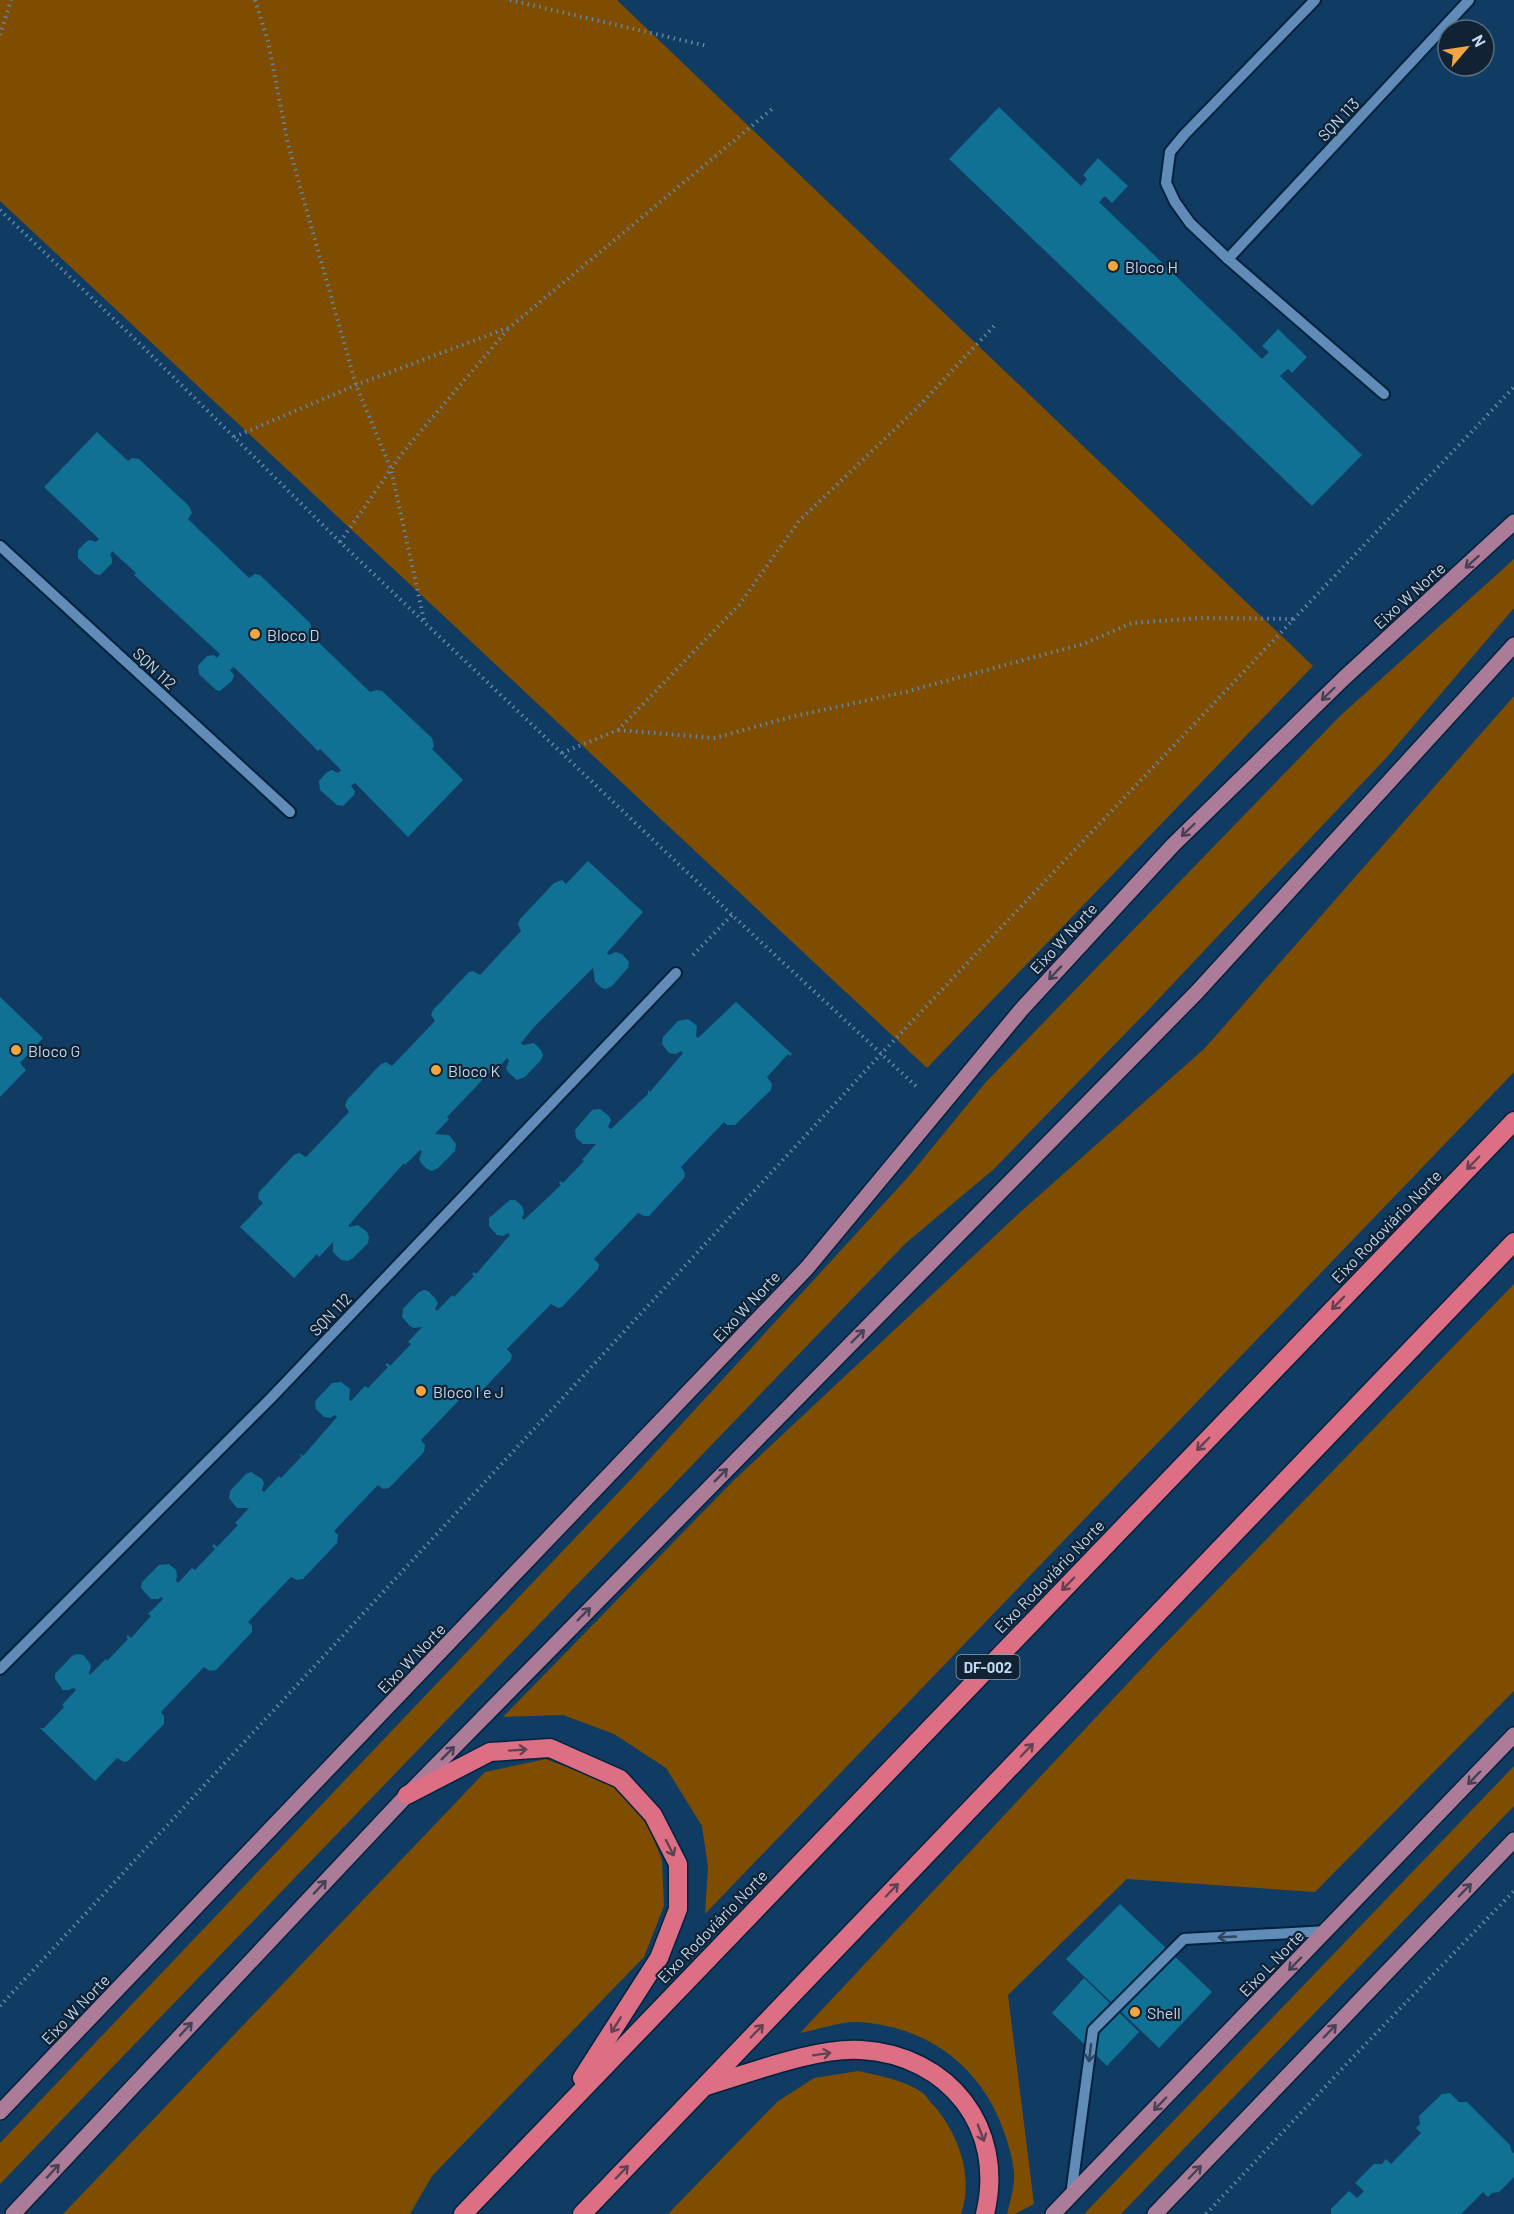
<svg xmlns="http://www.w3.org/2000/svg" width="1514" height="2214" font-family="Barlow,sans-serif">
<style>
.green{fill:#7e4d00}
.building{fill:#117194}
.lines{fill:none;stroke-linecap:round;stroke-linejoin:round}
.minor-casing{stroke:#02223e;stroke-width:14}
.major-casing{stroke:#02223e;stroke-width:18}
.highway-casing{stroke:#02223e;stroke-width:21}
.path{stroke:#6485a5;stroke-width:4;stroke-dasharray:1.5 4.5;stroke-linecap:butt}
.minor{stroke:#608cb7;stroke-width:10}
.major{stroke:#ab7b98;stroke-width:15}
.highway{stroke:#dd6f84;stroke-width:18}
.oneway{stroke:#464156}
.oneway2{stroke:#624153}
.oneway3{stroke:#2c4761}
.poi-dot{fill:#f2a541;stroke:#102233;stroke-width:2}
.labels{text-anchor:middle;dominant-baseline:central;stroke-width:4.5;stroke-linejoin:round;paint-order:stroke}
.shield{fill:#102233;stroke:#8ca1b7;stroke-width:1.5}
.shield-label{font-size:15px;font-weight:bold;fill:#c1d8f0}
.street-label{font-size:16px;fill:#c1d8f0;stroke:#102233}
.poi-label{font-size:16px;fill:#c1d8f0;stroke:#102233;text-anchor:start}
</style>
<rect width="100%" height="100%" fill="#103b62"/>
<g class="green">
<path d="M0,0H617L1313,666L927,1068L0,201Z"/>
<path d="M1514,559V608L1387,757L1152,1006L994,1169L906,1243L0,2184V2143L634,1476L909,1176L986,1082L1340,716Z"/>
<path d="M1514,696V1072L705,1914L708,1867L702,1826L666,1768L614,1734L563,1715L503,1717L734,1480L1015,1217L1205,1048Z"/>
<path d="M1514,1284V1691L1315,1892L1127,1879L1008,1995L1034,2204L1015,2214H1007C1010,2201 1015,2186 1014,2173C1013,2159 1008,2143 1003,2129C980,2065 926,2026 858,2022C842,2021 816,2030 800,2033L1159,1650Z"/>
<path d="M546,1759L611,1784L648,1824L662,1860L664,1906L644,1957L432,2176L410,2214H63L485,1772Z"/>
<path d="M1514,1766V1806L1121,2214H1084Z"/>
<path d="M858,2071C880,2076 905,2080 923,2093C927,2097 931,2103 935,2107C959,2135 974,2178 961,2214H668L777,2102L814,2078Z"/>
</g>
<g class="building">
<path d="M999,107L1081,186L1087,179L1083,175L1098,158L1128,186L1112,203L1105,196L1099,202L1262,359L1269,352L1262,346L1278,329L1307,357L1292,373L1288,369L1280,376L1362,455L1312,506L949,159Z"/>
<path d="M97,432L128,461L132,458L139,459L189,506L192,513L188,519L249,578L255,574L260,575L310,623L312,631L311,635L370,692L376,690L382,691L432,738L434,746L432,749L463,780L408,837L355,783L351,786L355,791L354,795L343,806L337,805L320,790L319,781L327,772L332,770L338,773L341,770L320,749L318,751L234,667L230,670L234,675L232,681L220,691L216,690L199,674L198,666L207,656L214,655L217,658L220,654L134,575L136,573L112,551L110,555L112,558V563L100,575L95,574L78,558V550L86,542L90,540L96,542L99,539L44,487Z"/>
<path d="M588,861L643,912L607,953L609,955L616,952L622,954L629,962L628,968L612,986L606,989L602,988L595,982L593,968L534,1027L521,1043L523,1045L534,1043L541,1050L543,1055L541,1060L525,1077L517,1080L508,1072L506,1068L509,1061L507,1058L492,1075L489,1073L447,1117L449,1119L435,1134L449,1135L456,1144L455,1151L438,1168L432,1171L427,1169L421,1163L419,1159L422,1151L420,1150L405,1165L404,1163L348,1226L350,1227L358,1225L367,1232L369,1237L368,1243L353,1258L348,1261L341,1260L333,1252V1242L319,1257L317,1254L294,1278L240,1227L263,1203L258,1198L259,1192L294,1155L299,1153L306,1157L349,1112L345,1106L347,1100L381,1064L386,1062L392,1066L435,1021L431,1015L433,1010L469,972L473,971L480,975L521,931L518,924L520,919L554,883L562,880L566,884Z"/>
<path d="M0,997L43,1038L20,1063L26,1070L0,1097Z"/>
<path d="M736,1002L792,1054L790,1056L788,1054L767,1077L772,1084L771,1090L735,1125H727L724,1122L681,1167L685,1173L684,1178L649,1216H644L638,1213L594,1259L599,1264L598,1269L562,1307L558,1308L551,1304L507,1349L512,1355L511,1360L476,1397L469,1398L464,1395L421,1440L425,1445L424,1452L389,1488L383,1489L378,1485L334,1531L338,1535L337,1543L303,1579L297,1580L291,1577L248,1622L252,1626V1632L216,1670L210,1671L204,1667L161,1712L164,1716V1724L128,1761L124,1762L117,1758L95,1781L40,1728H44L64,1707L62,1705L76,1690L74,1688L68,1690H63L55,1679V1674L72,1656L77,1654L83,1655L89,1662L91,1666L89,1673L90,1675L106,1659L107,1661L128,1639L126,1637L128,1635L131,1638L151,1616L148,1614L163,1599L161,1597L158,1599H151L141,1588L142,1582L159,1565L169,1564L176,1570L177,1576L176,1581L178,1583L192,1568L195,1570L215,1549L212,1546L214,1544L217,1547L238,1525L235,1523L249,1508H237L229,1498L230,1491L246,1474L251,1472L262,1479L264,1483L262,1490L264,1492L279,1476L281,1478L301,1457L300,1453L303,1456L337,1417L335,1415L330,1418L324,1417L316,1409L315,1404L316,1400L332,1383L341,1382L350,1389L349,1400L351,1401L365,1386L368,1388L388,1367L385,1365L388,1363L390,1366L411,1344L408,1342L422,1327L414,1328L410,1326L402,1317L403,1309L419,1292L424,1290L428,1291L435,1298L438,1303L435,1309L437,1311L452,1295L454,1297L474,1276L472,1274L474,1272L476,1274L510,1235L508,1233L503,1236L497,1235L489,1226V1218L510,1200H515L522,1206L524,1213L522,1218L524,1220L561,1185L559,1183L560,1181L563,1183L584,1161L582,1160L596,1144H583L576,1138L575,1130L592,1110L600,1109L609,1116L611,1120L608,1127L611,1129L648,1094V1090L650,1092L683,1053L681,1051L676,1054L669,1053L662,1044L663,1037L678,1021L688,1019L697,1026L696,1036L698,1038Z"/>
<path d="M1120,1904L1212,1992L1159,2048L1066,1959Z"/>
<path d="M1084,1978L1139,2032L1107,2066L1052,2013Z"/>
<path d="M1450,2093L1459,2102H1467L1510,2145L1511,2150L1514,2154V2177L1499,2192L1492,2193L1488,2197L1483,2192L1461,2214H1331V2209L1349,2191L1357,2198L1364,2191L1355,2183L1374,2164H1382L1386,2159L1391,2164L1421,2133L1416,2128L1420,2124L1419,2116L1442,2094Z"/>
</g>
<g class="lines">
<defs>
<g id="minor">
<path d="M1315,0L1184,135L1170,152L1166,183L1175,202L1190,223L1228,259L1469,0"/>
<path d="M1228,259L1384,394"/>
<path d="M0,546L290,812"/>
<path d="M0,1669L272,1397L676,973"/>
<path d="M1071,2195L1093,2030L1184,1939L1327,1931"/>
</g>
<g id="major">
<path d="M0,2112L807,1268L1021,1010L1173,845L1344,678L1514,522"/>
<path d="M13,2214L407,1795L1197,992L1514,645"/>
<path d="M1053,2214L1514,1735"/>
<path d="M1155,2214L1514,1840"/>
</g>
<g id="highway">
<path d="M407,1795L490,1752L550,1748L620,1779L653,1815L678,1864V1909L659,1958L582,2078"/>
<path d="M706,2086C750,2073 817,2047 861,2050C949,2055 1006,2128 985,2214"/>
<path d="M463,2214L1514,1121"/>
<path d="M582,2214L1514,1242"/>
</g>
</defs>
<use href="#minor" class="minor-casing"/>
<use href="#major" class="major-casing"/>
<use href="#highway" class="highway-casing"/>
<g class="path">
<path d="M255,0L268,41L288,144L356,385L391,469L424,620"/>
<path d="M510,0L707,46"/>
<path d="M0,35L11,0"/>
<path d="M0,210L142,346L340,542L732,915L919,1089"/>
<path d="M234,437L356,385L510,327L772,109"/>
<path d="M340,542L403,452L509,328"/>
<path d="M618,730L714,738L795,716L905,692L1083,644L1132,623L1201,618L1293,619"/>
<path d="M562,753L618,730L739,605L799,521L919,406L995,325"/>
<path d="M693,955L732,915"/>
<path d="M0,2006L881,1054L1514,387"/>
<path d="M1206,2214L1356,2054L1514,1891"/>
</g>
<use href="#minor" class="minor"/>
<use href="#major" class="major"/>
<use href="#highway" class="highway"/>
</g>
<defs><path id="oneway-shaft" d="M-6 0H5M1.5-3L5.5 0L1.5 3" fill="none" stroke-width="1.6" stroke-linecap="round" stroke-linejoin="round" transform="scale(1.5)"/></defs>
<g class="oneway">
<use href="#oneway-shaft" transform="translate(1472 562) rotate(138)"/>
<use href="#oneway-shaft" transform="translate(1328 694) rotate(136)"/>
<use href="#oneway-shaft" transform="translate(1188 830) rotate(136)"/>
<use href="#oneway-shaft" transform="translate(1055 973) rotate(133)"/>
<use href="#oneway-shaft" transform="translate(858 1336) rotate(-45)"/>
<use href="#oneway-shaft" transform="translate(721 1475) rotate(-45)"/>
<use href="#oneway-shaft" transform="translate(584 1614) rotate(-45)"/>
<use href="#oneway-shaft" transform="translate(448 1753) rotate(-45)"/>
<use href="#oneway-shaft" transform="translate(1474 1778) rotate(134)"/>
<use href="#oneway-shaft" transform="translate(320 1887) rotate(-47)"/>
<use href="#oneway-shaft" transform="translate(1465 1890) rotate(-46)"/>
<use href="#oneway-shaft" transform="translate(1295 1964) rotate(134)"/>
<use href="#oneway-shaft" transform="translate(186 2029) rotate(-47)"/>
<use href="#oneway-shaft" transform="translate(1330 2031) rotate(-46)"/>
<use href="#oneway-shaft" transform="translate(1160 2104) rotate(134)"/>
<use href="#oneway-shaft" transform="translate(53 2171) rotate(-47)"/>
<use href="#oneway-shaft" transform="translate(1195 2172) rotate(-46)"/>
</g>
<g class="oneway2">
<use href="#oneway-shaft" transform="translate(1473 1163) rotate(134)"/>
<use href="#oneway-shaft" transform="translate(1338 1303) rotate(134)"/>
<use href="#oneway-shaft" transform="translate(1203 1444) rotate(134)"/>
<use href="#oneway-shaft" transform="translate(1068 1584) rotate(134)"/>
<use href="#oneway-shaft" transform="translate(518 1750) rotate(-4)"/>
<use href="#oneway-shaft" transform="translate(1027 1750) rotate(-46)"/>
<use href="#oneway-shaft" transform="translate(670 1848) rotate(63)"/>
<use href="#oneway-shaft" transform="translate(892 1890) rotate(-46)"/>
<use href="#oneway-shaft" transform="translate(616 2025) rotate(122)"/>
<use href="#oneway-shaft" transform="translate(757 2031) rotate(-46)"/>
<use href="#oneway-shaft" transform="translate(822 2054) rotate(-9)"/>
<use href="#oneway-shaft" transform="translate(981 2133) rotate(69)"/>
<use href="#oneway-shaft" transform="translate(622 2172) rotate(-46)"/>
</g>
<g class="oneway3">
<use href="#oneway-shaft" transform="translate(1227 1937) rotate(177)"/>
<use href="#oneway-shaft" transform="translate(1090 2053) rotate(97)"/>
</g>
<g class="poi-dot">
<circle cx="1113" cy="266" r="6"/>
<circle cx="255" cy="634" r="6"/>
<circle cx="16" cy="1050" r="6"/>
<circle cx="436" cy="1070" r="6"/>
<circle cx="421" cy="1391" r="6"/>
<circle cx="1135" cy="2012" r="6"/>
</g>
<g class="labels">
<rect class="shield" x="956.5" y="1655" width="63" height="24" rx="4.5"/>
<g class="shield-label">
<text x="988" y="1667">DF-002</text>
</g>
<g class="street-label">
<text transform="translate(1338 119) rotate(-47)">SQN 113</text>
<text transform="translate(1409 595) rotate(-42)">Eixo W Norte</text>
<text transform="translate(155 668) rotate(43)">SQN 112</text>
<text transform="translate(1063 938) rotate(-47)">Eixo W Norte</text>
<text transform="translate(1386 1226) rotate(-46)">Eixo Rodoviário Norte</text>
<text transform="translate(746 1306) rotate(-47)">Eixo W Norte</text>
<text transform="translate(330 1314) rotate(-46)">SQN 112</text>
<text transform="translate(1049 1576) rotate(-46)">Eixo Rodoviário Norte</text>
<text transform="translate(411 1658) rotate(-46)">Eixo W Norte</text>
<text transform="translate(712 1926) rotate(-46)">Eixo Rodoviário Norte</text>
<text transform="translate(1271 1963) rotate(-46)">Eixo L Norte</text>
<text transform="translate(75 2009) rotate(-46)">Eixo W Norte</text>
</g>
<g class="poi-label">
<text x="1125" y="266">Bloco H</text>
<text x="267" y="634">Bloco D</text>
<text x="28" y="1050">Bloco G</text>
<text x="448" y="1070">Bloco K</text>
<text x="433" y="1391">Bloco I e J</text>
<text x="1147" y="2012">Shell</text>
</g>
</g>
<g transform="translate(1466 48) rotate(61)"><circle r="28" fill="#102233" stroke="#576b7f" stroke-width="1.5"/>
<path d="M0-4.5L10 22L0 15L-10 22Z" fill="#f2a541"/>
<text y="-9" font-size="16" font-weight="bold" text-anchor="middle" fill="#c1d8f0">N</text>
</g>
</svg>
